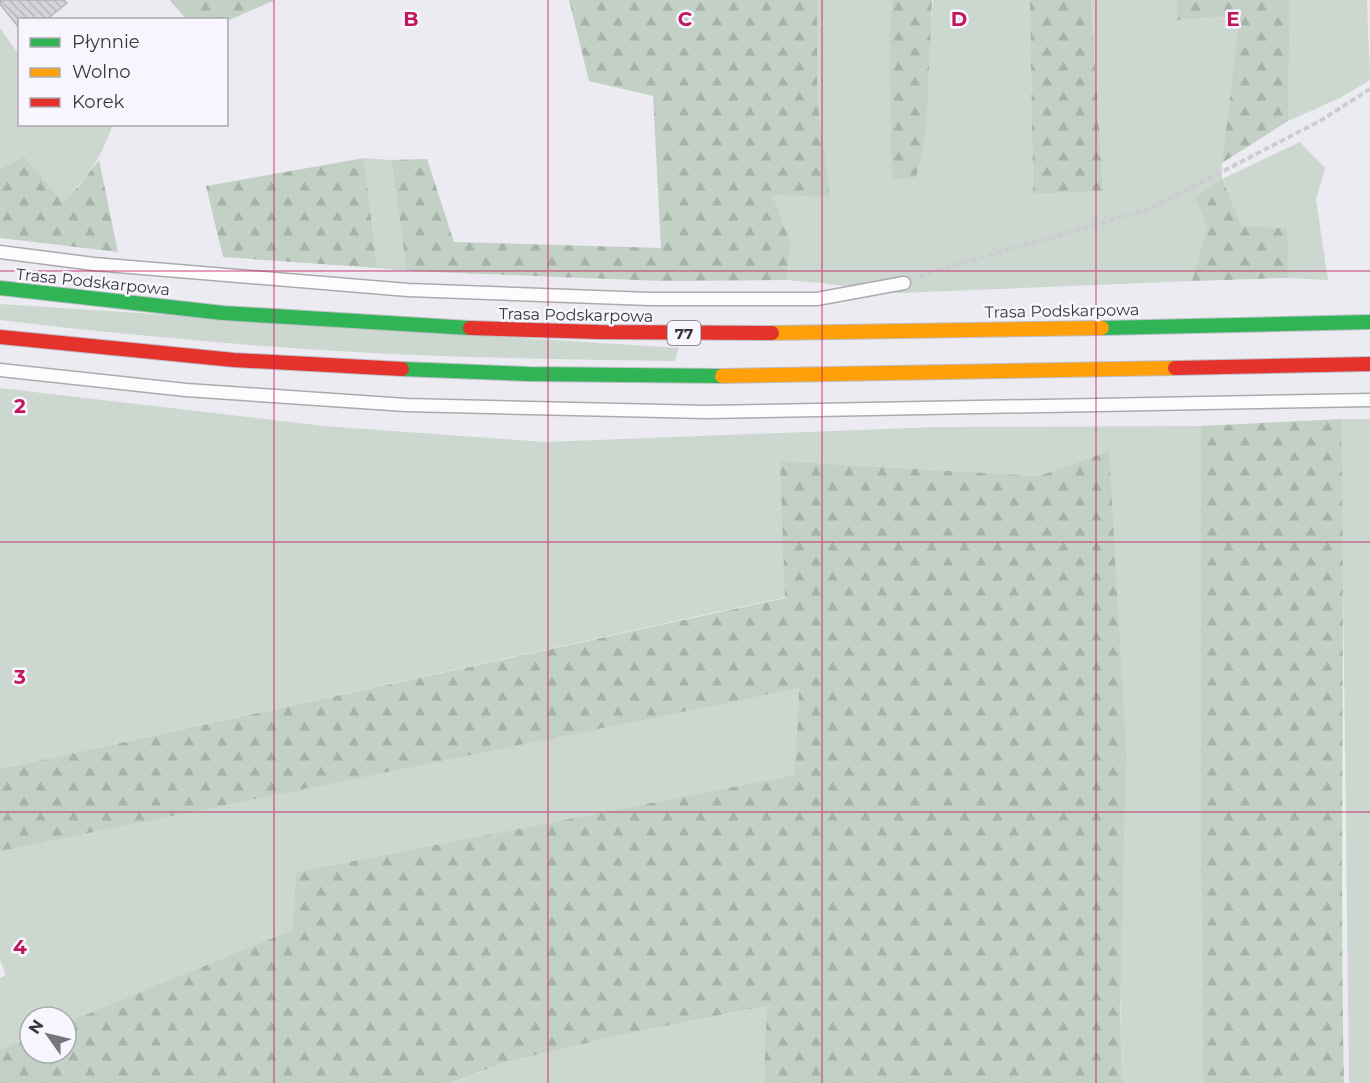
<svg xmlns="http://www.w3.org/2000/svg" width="1370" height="1083" font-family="Montserrat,sans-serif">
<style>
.green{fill:#cbd7cf}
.forest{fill:url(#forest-firs)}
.building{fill:url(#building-back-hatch);stroke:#b7b5ba;stroke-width:1.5}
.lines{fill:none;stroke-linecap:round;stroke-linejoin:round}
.lane-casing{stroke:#abaaaf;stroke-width:15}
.fast-casing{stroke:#bdbec7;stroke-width:16}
.slow-casing{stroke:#bdbec7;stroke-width:16}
.jam-casing{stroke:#bdbec7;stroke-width:16}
.path{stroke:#cdccd0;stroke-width:4;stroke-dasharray:6 3;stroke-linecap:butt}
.lane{stroke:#fcfcfd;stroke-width:12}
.fast{stroke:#30b455;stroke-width:14}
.slow{stroke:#ff9f0a;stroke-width:14}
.jam{stroke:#e5322d;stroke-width:14}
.grid{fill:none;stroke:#c2185b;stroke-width:1.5;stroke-opacity:0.55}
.labels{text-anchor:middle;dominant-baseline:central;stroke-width:5;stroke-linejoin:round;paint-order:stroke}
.shield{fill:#f7f6fe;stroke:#717077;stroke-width:1.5}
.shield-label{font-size:15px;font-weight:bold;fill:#38373d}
.street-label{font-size:16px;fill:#38373d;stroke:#f7f6fe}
.grid-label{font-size:20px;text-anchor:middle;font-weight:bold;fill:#c2185b;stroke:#f7f6fe;stroke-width:5;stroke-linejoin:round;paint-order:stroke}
</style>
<defs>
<pattern id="forest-firs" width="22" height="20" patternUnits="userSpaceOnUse" patternTransform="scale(1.5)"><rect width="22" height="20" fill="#c2d0c5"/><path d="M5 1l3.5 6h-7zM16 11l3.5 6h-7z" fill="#a7b3aa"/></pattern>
<pattern id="building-back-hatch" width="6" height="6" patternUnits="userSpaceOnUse" patternTransform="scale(1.5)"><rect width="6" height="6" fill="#d7d3db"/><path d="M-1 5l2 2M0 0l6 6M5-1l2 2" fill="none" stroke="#b9b6bd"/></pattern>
</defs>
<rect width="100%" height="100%" fill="#ecebf2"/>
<g class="green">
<path d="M817,0H892L889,35L893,180L916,178L933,0H1030L1033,194L1103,191L1091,0H1177L1178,20L1241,16L1222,163V179L1300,142L1325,168L1316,200L1328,280L1288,278L1286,228L1207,226L1192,281L899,293L821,283L786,280L791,244L771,195L829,196L817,97Z"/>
<path d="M1290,0H1367L1370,80L1340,98L1288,121Z"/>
<path d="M0,28L19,55L20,124L113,125C99,160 91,175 63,202L24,156L0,169Z"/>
<path d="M364,158L391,160L407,271L377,268Z"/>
<path d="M0,304L679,348L675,361C557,359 439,358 321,350C214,343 107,333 0,320Z"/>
<path d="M0,388L324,426L545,442L937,427L1201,426V871L1203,1083H1122L1109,451L1039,476L780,461L786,597L0,769Z"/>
<path d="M1341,419H1370V1083H1349Z"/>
<path d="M799,687L796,775L296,872L292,930L66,1028V1017H30V1044L0,1057V978L6,975L0,960V851L3,850Z"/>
<path d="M768,1006L764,1083H452L506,1062L635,1032Z"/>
</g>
<g class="forest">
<path d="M170,0H275L227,21L186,19Z"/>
<path d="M569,0H817V97L830,197L772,195L791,244L786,280L662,281L407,271L391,160L427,159L454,242L661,248L653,96L589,81Z"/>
<path d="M892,0H932L926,131L916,178L892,180L889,35Z"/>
<path d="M1030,0H1091L1103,191L1033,194Z"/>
<path d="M1177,0H1290L1288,121L1222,163L1240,16L1177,20Z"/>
<path d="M24,156L63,202L80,185L99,160L118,252L0,238V169Z"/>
<path d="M364,158L377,268L223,257L206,186Z"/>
<path d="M1222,179L1241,226L1287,228L1288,278L1192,281L1207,226L1195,197Z"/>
<path d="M1341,419C1346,641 1339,862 1344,1083H1203L1201,871V426Z"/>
<path d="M1109,451L1126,750L1120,1005L1122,1083H764L767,1006L635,1032L506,1062L451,1083H0V1050L30,1038V1053H66V1023L292,930L296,872L795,775L799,688L0,851V769L785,598L780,461L1039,476Z"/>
</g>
<path class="building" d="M0,0H64L67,3L46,20H20V29L0,4Z"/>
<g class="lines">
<defs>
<g id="lane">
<path d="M0,252L94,264L408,290L650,299H817L904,283"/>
<path d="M0,370L186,390L406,405L706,412L1370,400"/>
</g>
<g id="fast">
<path d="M0,288L223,313L470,328"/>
<path d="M1102,328L1370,322"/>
<path d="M402,369L529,374L722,376"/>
</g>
<g id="slow">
<path d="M772,333L1102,328"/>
<path d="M722,376L1175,368"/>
</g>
<g id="jam">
<path d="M470,328L598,332L772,333"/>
<path d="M0,337L234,360L402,369"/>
<path d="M1175,368L1370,364"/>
</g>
</defs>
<use href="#lane" class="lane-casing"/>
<use href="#fast" class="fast-casing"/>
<use href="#slow" class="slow-casing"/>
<use href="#jam" class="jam-casing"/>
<path class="path" d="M919,277L941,269L1150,209L1320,121L1370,89"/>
<use href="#lane" class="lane"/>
<use href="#fast" class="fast"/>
<use href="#slow" class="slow"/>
<use href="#jam" class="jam"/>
</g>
<path class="grid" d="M274,0V1083M548,0V1083M822,0V1083M1096,0V1083M0,271H1370M0,542H1370M0,812H1370"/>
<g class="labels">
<rect class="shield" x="667.5" y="321" width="33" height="24" rx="4.5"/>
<g class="shield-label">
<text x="684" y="333">77</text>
</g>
<g class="street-label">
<text transform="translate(93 282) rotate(6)">Trasa Podskarpowa</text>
<text transform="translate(1062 311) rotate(-1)">Trasa Podskarpowa</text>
<text transform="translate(576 315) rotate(1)">Trasa Podskarpowa</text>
</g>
</g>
<g class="grid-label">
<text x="411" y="26">B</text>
<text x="685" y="26">C</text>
<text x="959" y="26">D</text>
<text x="1233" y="26">E</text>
<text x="20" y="413">2</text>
<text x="20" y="684">3</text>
<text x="20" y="954">4</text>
</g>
<rect x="18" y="18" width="210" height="108" fill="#f7f6fe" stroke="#abaab1" stroke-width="1.5"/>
<rect x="30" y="38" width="30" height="9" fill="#30b455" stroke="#abaab1" stroke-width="1.5"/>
<text x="72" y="48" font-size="18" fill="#38373d">Płynnie</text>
<rect x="30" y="68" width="30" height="9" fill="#ff9f0a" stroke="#abaab1" stroke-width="1.5"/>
<text x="72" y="78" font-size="18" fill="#38373d">Wolno</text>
<rect x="30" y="98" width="30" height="9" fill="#e5322d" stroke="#abaab1" stroke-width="1.5"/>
<text x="72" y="108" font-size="18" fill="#38373d">Korek</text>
<g transform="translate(48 1035) rotate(304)"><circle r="28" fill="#f7f6fe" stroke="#abaab1" stroke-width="1.5"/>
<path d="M0-4.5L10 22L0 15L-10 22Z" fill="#77767c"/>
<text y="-9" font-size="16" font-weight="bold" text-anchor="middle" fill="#38373d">N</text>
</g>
</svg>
